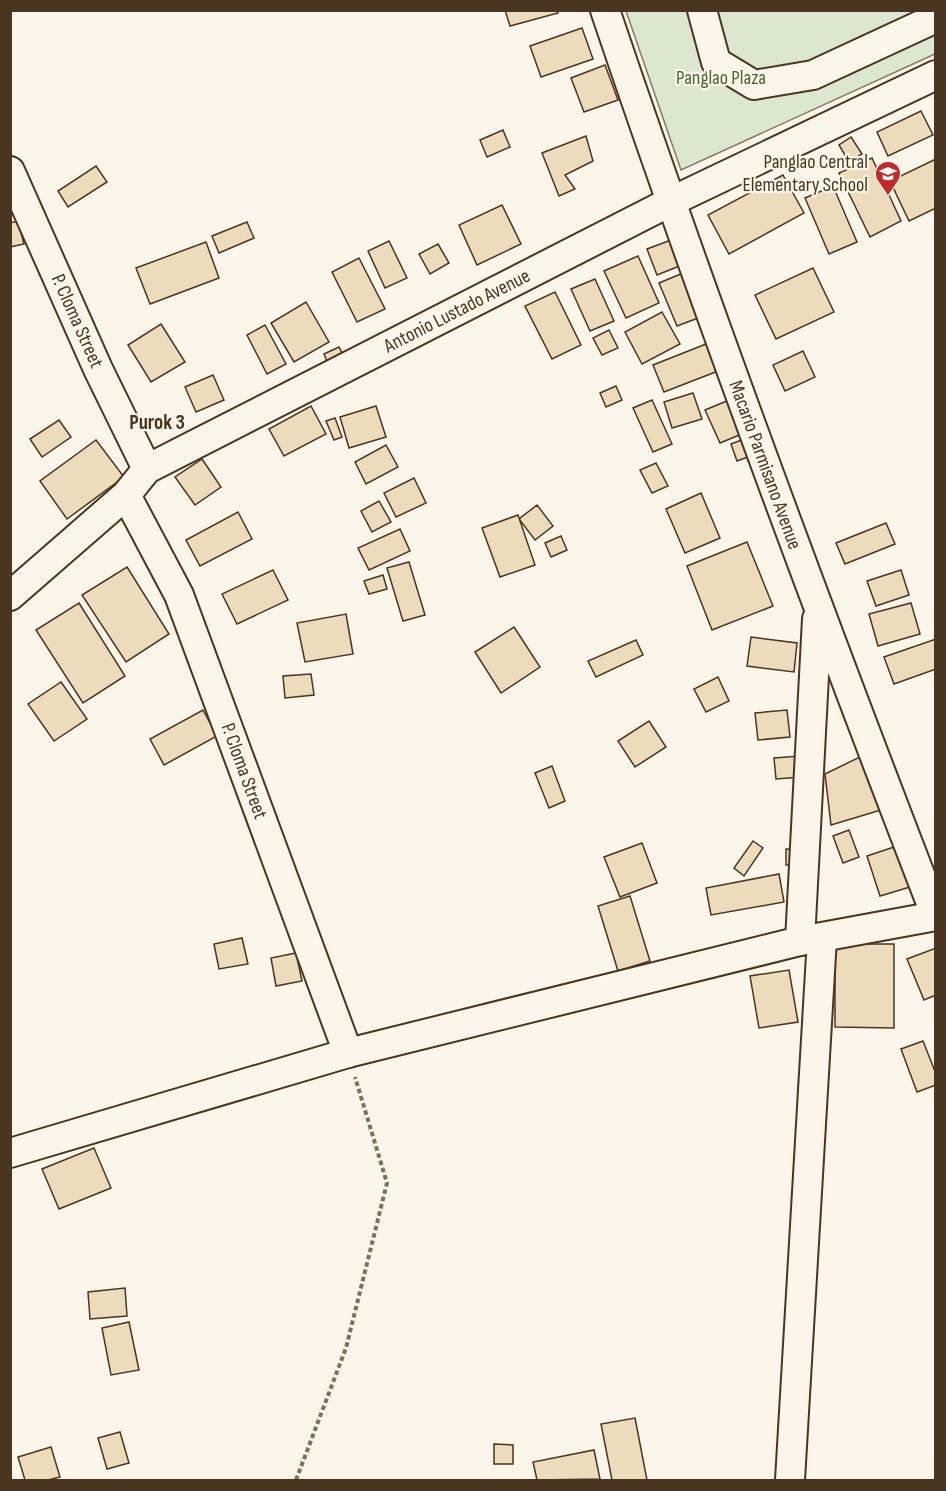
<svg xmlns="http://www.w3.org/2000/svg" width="946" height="1491" font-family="'Sofia Sans Condensed',sans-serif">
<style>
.green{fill:#dce7d0;stroke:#887966;stroke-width:1.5}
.building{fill:#ecdcbc;stroke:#4a3520;stroke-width:1.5}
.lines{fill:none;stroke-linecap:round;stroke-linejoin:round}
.minor-casing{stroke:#4a3520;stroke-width:32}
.path{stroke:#7f6f5c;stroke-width:4;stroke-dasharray:4.5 3;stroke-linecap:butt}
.minor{stroke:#fbf6e9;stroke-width:28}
.labels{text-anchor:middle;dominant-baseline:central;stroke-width:4.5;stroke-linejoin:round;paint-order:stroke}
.park-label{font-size:20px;fill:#436837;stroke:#fbf6e9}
.poi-label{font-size:20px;fill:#4a3520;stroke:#fbf6e9;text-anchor:end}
.street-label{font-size:20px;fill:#4a3520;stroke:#fbf6e9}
.neighbourhood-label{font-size:21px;font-weight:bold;fill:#4a3520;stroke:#fbf6e9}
</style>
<rect width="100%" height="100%" fill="#fbf6e9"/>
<path class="green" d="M626,11H935V54L681,170Z"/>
<g class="building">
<path d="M505,10H557L558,13L510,26Z"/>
<path d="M582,28L593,59L541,77L530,46Z"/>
<path d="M605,65L618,100L584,112L571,78Z"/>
<path d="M921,111L933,135L888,156L877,132Z"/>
<path d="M503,130L510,147L487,157L480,140Z"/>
<path d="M586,136L593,161L565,175L575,189L559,196L542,153Z"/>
<path d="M851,137L862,154L849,162L839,145Z"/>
<path d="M872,158L901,221L870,237L839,173Z"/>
<path d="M936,159V208L909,221L890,181Z"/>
<path d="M96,166L107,182L68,207L58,191Z"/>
<path d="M783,175L804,213L729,254L708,215Z"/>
<path d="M833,186L857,242L829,254L805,198Z"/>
<path d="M502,205L521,244L477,265L459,225Z"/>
<path d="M18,221L24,244L10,247V223Z"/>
<path d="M247,222L254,238L219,253L212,236Z"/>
<path d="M671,240L682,265L657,275L647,249Z"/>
<path d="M389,241L407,278L385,288L368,251Z"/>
<path d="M206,242L219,278L150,304L136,268Z"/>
<path d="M438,244L449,263L430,274L419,254Z"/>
<path d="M638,256L659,303L626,318L604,271Z"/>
<path d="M359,258L385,309L357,322L332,272Z"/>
<path d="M813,268L834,312L776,339L755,295Z"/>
<path d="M688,271L706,315L677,326L659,283Z"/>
<path d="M595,279L614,321L590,331L571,289Z"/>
<path d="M555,292L581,345L552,359L525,306Z"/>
<path d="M306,302L329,342L294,362L271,323Z"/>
<path d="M662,312L680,344L642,364L625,332Z"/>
<path d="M161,324L185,362L151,382L128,345Z"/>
<path d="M265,325L286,364L267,374L247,335Z"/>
<path d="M609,330L618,348L602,355L593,338Z"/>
<path d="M706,344L718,371L664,392L653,365Z"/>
<path d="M339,347L344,357L328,364L324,354Z"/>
<path d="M803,351L815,377L785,391L773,365Z"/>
<path d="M213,375L224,400L196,412L185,387Z"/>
<path d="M616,386L622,400L606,407L600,393Z"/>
<path d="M693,393L702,419L672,428L664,402Z"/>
<path d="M734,398L749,431L720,443L705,410Z"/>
<path d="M652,400L672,444L653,452L633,408Z"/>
<path d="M311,406L326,434L284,456L269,429Z"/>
<path d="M376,406L386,437L349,448L340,417Z"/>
<path d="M335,418L342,437L334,440L326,421Z"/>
<path d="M59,420L71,437L42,457L30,439Z"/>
<path d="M747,438L753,455L737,461L731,444Z"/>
<path d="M96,440L124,477L67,519L40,481Z"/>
<path d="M386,445L398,467L366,484L355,462Z"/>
<path d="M202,459L221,487L195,505L175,477Z"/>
<path d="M656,463L668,486L652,493L640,470Z"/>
<path d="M414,478L426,503L396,517L384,493Z"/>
<path d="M701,493L720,538L685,553L666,509Z"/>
<path d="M379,501L391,522L372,532L361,511Z"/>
<path d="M537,505L553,526L535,540L519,519Z"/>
<path d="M238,512L252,539L200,566L186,540Z"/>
<path d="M518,515L535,565L500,577L482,528Z"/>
<path d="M886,523L895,544L845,564L836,543Z"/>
<path d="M400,529L410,551L369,570L358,548Z"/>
<path d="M561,536L567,550L551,557L545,543Z"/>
<path d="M747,542L773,606L712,630L687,566Z"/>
<path d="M409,562L425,615L403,621L387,568Z"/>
<path d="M127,567L169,634L126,662L82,595Z"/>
<path d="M273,570L288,600L237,624L222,594Z"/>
<path d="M901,570L909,595L876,606L867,581Z"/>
<path d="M383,575L387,589L369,594L364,581Z"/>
<path d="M79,603L125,676L83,703L36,630Z"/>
<path d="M911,603L920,634L878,646L869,614Z"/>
<path d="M346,614L353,654L305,662L297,623Z"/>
<path d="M514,627L540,667L501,693L475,652Z"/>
<path d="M751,637L797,643L794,672L747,666Z"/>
<path d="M936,639V669L894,684L884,657Z"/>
<path d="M636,640L643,655L596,677L588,661Z"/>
<path d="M311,674L314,695L285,698L283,676Z"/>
<path d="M718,677L729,701L706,712L694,689Z"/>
<path d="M61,682L87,719L54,741L28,704Z"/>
<path d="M203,710L217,736L164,765L150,739Z"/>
<path d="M787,710L790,737L758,740L755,713Z"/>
<path d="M649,721L666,747L635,767L618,741Z"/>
<path d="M864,755L881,810L831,825L825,774Z"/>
<path d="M800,756L802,777L776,779L774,758Z"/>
<path d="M552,766L565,801L549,808L535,773Z"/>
<path d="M849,830L859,857L843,863L833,836Z"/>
<path d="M753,841L763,848L744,876L734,868Z"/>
<path d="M642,843L657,883L620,897L604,857Z"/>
<path d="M897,846L910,887L880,896L867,856Z"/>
<path d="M786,849L800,850V865H786Z"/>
<path d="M779,874L784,902L711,915L706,888Z"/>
<path d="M630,896L650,961L618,971L598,906Z"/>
<path d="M242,938L248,964L219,969L214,944Z"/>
<path d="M835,944H894V1028L835,1027Z"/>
<path d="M936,948V995L924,1000L907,959Z"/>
<path d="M296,953L302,981L276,986L271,958Z"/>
<path d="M789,970L798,1022L759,1028L750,976Z"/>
<path d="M923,1041L936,1074V1085L917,1092L901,1049Z"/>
<path d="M94,1148L111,1188L59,1209L42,1169Z"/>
<path d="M125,1288L127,1316L90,1319L88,1292Z"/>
<path d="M129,1322L139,1370L111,1375L102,1328Z"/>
<path d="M635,1418L647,1480H612L601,1424Z"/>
<path d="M120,1432L129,1463L107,1469L98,1438Z"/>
<path d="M494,1444L513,1445V1464H494Z"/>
<path d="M51,1447L60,1477L48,1480H25L18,1457Z"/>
<path d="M594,1450L600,1479L537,1480L533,1462Z"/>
</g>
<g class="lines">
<defs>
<g id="minor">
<path d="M605,10C708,315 820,616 936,916"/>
<path d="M702,10L716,62L754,85L813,75L936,18"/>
<path d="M10,171L98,369L147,469"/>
<path d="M126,495L179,595L348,1053"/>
<path d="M10,596L126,495L147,469L670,202L936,75"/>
<path d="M817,619L800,941L936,916"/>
<path d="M10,1153L348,1053L800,941"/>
<path d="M790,1480L822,938"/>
</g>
</defs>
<use href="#minor" class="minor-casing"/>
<path class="path" d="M296,1480L346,1348L387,1183L355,1077"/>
<use href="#minor" class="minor"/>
</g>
<defs>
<symbol id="school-pin" viewBox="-11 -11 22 30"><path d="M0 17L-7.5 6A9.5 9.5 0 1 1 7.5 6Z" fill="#c62828" stroke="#fbf6e9"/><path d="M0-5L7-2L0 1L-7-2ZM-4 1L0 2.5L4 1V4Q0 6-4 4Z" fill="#fff"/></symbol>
</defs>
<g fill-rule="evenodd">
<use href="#school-pin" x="873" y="159" width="30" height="40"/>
</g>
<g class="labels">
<g class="park-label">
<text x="721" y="78">Panglao Plaza</text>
</g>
<g class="poi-label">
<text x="868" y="162">Panglao Central<tspan x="868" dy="23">Elementary School</tspan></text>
</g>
<g class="street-label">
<text transform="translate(457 311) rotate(-27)">Antonio Lustado Avenue</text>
<text transform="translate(77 321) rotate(66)">P. Cloma Street</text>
<text transform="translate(765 465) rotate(70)">Macario Parmisano Avenue</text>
<text transform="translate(244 771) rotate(70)">P. Cloma Street</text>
</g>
<g class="neighbourhood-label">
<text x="157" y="422">Purok 3</text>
</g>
</g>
<rect width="946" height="1491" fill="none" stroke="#4a3520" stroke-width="24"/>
</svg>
